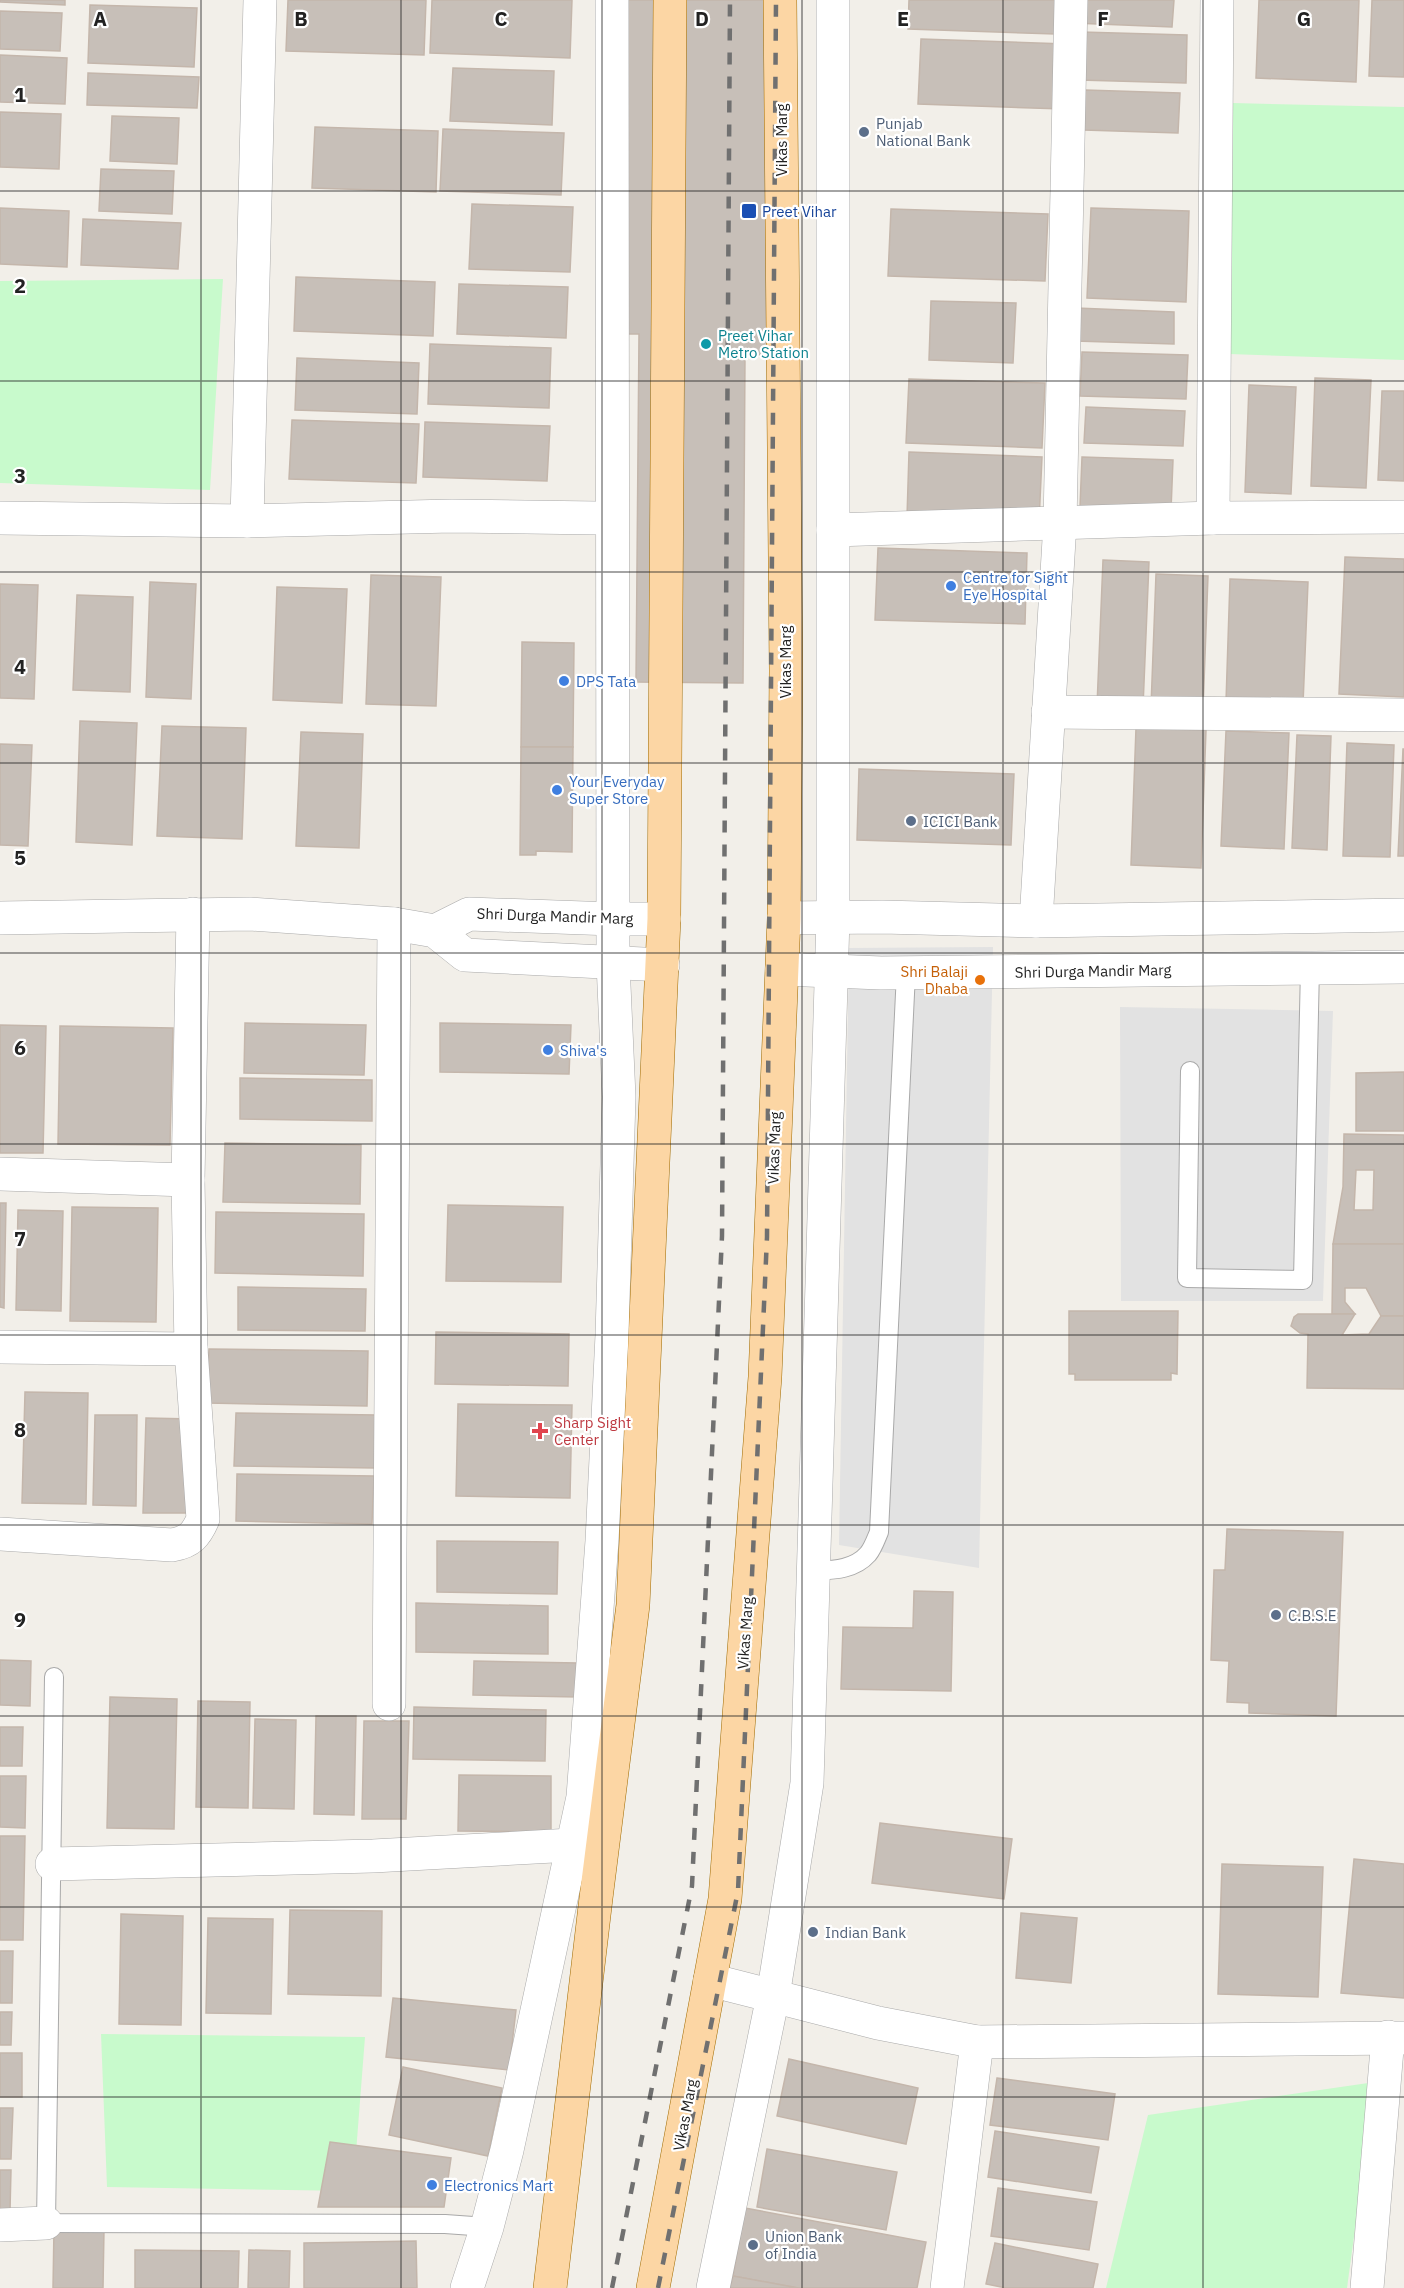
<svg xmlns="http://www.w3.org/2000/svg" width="1404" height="2288" font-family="'IBM Plex Sans',sans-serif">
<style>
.park{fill:#c8facc}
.parking{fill:#e2e2e2}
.building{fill:#c7bfb8;stroke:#c4b6ab;stroke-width:1.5;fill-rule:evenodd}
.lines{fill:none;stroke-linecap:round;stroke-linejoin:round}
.service-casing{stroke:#a9a9a9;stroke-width:20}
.minor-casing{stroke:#a9a9a9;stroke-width:34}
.tertiary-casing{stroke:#a9a9a9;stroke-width:34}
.primary-casing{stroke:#a06b00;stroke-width:34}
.service{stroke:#fff;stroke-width:18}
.minor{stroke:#fff;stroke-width:33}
.tertiary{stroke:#fff;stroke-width:33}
.primary{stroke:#fcd6a4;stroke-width:33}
.rail{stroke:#707070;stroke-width:4.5;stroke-dasharray:12 12;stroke-linecap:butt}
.grid{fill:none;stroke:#222;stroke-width:1.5;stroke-opacity:0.55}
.service-dot{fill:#5c6f8a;stroke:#fff;stroke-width:2}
.transit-dot{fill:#1a4fb4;stroke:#fff;stroke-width:2}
.culture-dot{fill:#0f9aa8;stroke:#fff;stroke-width:2}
.shop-dot{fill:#3f7fe0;stroke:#fff;stroke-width:2}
.food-dot{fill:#e8710a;stroke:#fff;stroke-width:2}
.health-dot{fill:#e0444e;stroke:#fff;stroke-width:2}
.labels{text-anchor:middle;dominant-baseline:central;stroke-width:4.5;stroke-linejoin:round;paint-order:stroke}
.service-label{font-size:15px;fill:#4e5e75;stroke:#fff;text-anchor:start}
.street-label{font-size:15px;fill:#222;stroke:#fff}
.transit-label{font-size:15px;fill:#164399;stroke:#fff;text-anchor:start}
.culture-label{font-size:15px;fill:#0d838f;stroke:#fff;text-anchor:start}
.shop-label{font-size:15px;fill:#366cbe;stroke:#fff;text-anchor:start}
.food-label{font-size:15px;fill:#c56008;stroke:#fff;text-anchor:end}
.health-label{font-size:15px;fill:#be3a42;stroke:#fff;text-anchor:start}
.grid-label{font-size:20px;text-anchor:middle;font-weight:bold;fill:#222;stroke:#fff;stroke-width:4.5;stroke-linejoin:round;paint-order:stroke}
</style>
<rect width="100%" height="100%" fill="#f2efe9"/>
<g class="park">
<path d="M1232,103L1404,107V360L1229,354Z"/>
<path d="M223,279L210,490L0,483V281Z"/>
<path d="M101,2034L365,2037L353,2191L107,2187Z"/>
<path d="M1375,2082L1347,2288H1106L1148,2115Z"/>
</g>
<g class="parking">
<path d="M993,947L979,1568L839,1545L849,948Z"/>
<path d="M1120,1007L1333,1011L1323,1301H1121Z"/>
</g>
<g class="building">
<path d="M0,0H65V5L0,2Z"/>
<path d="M288,0H426L424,55L286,51Z"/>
<path d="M432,0H572L570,58L430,53Z"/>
<path d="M602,0H773L772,355H745L743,683L636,682L639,334H599Z"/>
<path d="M909,0H1057L1055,34L908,29Z"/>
<path d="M1074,0H1174L1172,27L1073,23Z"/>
<path d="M1259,0H1359L1356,82L1256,78Z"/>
<path d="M1372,0H1404V77L1369,76Z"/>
<path d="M90,5L197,8L194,67L88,63Z"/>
<path d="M0,11L62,13L60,51L0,49Z"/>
<path d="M1081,32L1187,35L1186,83L1079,80Z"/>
<path d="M921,39L1066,44L1063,109L918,104Z"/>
<path d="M0,55L67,58L65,104L0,102Z"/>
<path d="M453,68L554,71L552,125L450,121Z"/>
<path d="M88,73L199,77L197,108L87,105Z"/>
<path d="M1085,90L1180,93L1178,133L1084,130Z"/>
<path d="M0,112L61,114L59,169L0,167Z"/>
<path d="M112,116L179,118L177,164L110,161Z"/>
<path d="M315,127L438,131L436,192L312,188Z"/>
<path d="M443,129L564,133L561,195L440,191Z"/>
<path d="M101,169L174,171L172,214L99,211Z"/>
<path d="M472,204L573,207L570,272L469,269Z"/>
<path d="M0,208L69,211L67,267L0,264Z"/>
<path d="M1091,208L1189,211L1186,302L1087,298Z"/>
<path d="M891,209L1048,214L1045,281L888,276Z"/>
<path d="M83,219L181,223L178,269L81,265Z"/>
<path d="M296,277L435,282L433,336L294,331Z"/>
<path d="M459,284L568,287L566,338L457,334Z"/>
<path d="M931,301L1016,303L1013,363L929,360Z"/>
<path d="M1076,308L1174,312V344L1075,341Z"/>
<path d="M430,344L551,348L549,408L428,404Z"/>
<path d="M1082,352L1188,355L1186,399L1080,396Z"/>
<path d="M297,358L419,363L417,414L295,410Z"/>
<path d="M1315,378L1371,380L1366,488L1311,486Z"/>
<path d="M909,379L1045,383L1042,448L906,443Z"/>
<path d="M1249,385L1296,387L1291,494L1245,492Z"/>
<path d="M1382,391H1404V481L1378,480Z"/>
<path d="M1086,407L1185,411L1183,446L1084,443Z"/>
<path d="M292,420L419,424L416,483L289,479Z"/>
<path d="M425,422L550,426L547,481L423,477Z"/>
<path d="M909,452L1042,457L1039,522L907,517Z"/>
<path d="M1082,457L1173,460L1171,510L1080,507Z"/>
<path d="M878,548L1027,553L1025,624L875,620Z"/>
<path d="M1345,557L1404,559V697L1339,694Z"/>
<path d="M1103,560L1149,562L1143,707L1097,706Z"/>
<path d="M1156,574L1208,576L1203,709L1151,707Z"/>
<path d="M371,575L441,577L436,706L366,704Z"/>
<path d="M1230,579L1308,582L1303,704L1226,702Z"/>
<path d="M150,582L196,584L191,699L146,697Z"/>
<path d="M0,584L38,585L34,699L0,698Z"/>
<path d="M277,587L347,589L342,703L273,700Z"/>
<path d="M77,595L133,597L130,692L73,690Z"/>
<path d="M522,642L574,643L573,747H521Z"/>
<path d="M80,721L137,723L132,845L76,842Z"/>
<path d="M162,726L246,728L242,839L157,836Z"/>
<path d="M1136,728L1206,730L1201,868L1131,865Z"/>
<path d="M1226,731L1289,733L1284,849L1221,846Z"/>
<path d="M301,732L363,734L359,848L296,846Z"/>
<path d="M1297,735L1331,736L1327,850L1292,848Z"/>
<path d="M1347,743L1394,745L1390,857L1343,856Z"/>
<path d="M0,744L32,745L28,846L0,845Z"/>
<path d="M521,747H573L572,852L536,851V855H520Z"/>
<path d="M1403,749H1404V856H1398Z"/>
<path d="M859,769L1014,774L1011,845L857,840Z"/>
<path d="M245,1023L366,1025L364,1075L244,1073Z"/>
<path d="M440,1023L571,1025L569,1074L440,1072Z"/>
<path d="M0,1025L46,1026L43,1153H0Z"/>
<path d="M60,1026L173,1028L170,1145L58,1144Z"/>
<path d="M1404,1072V1131H1356V1073Z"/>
<path d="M240,1078L372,1080V1121L240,1119Z"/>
<path d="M1344,1134L1404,1135V1244H1333L1343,1187ZM1356,1170H1374L1373,1210H1354Z"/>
<path d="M225,1143L361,1145L360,1204L223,1202Z"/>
<path d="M0,1203H6L4,1308L0,1307Z"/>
<path d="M448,1205L563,1207L561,1282L446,1281Z"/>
<path d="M72,1207L158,1208L156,1322L70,1321Z"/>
<path d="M18,1210L63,1211L61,1311L16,1310Z"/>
<path d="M216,1212L364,1214L363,1276L215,1273Z"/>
<path d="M1333,1244H1404V1316H1381L1366,1288H1345V1302L1355,1314H1332Z"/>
<path d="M238,1287L366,1289L365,1331L238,1330Z"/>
<path d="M1069,1311H1178L1177,1374L1171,1373V1380H1075V1374H1069Z"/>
<path d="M1298,1314H1355L1342,1335L1369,1334L1381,1316H1404V1389L1307,1388L1308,1334L1300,1333L1291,1326L1294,1317Z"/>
<path d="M436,1332L569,1334L568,1386L435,1384Z"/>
<path d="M209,1349L368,1351L367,1406L207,1403Z"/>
<path d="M25,1392L88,1393L86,1504L22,1503Z"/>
<path d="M458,1404L572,1405L570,1498L456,1496Z"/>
<path d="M236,1413L377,1415L375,1468L234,1466Z"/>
<path d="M95,1415H137L136,1506L93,1505Z"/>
<path d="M146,1418L192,1419L190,1513H143Z"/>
<path d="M237,1474L374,1476L372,1524L236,1521Z"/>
<path d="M1227,1529L1343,1532L1336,1716L1249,1713V1703L1227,1702L1229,1661L1211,1660L1214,1570H1225Z"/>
<path d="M437,1541L558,1542L557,1594L437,1592Z"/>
<path d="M914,1591L953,1592L951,1691L841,1689L843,1627L913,1628Z"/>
<path d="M416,1603L548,1606V1654L416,1652Z"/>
<path d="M0,1660L31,1661L30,1706L0,1705Z"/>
<path d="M474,1661L578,1663V1697L473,1695Z"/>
<path d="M110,1697L177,1699L174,1829L107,1828Z"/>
<path d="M198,1701L250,1702L248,1808L196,1807Z"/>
<path d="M414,1707L546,1710L545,1761L413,1759Z"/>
<path d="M316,1716H356L354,1815L314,1814Z"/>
<path d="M255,1719L296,1720L294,1809L253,1808Z"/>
<path d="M364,1721H409L406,1819H362Z"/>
<path d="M0,1727H23L22,1766H0Z"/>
<path d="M459,1775L551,1776V1832L458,1831Z"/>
<path d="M0,1776H26L25,1828L0,1827Z"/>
<path d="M880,1823L1012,1839L1004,1899L872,1883Z"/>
<path d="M0,1836H25L23,1940H0Z"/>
<path d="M1354,1859L1404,1864V1998L1341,1993Z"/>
<path d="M1222,1864L1323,1867L1318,1997L1218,1994Z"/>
<path d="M290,1910L382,1911L381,1996L288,1994Z"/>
<path d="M1021,1913L1077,1918L1071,1983L1016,1978Z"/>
<path d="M121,1914L183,1916L181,2025L119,2024Z"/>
<path d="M208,1918L273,1919L271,2014L206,2013Z"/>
<path d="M0,1951H13L12,2003H0Z"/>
<path d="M393,1998L516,2010L509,2070L386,2057Z"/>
<path d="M0,2012H12L11,2045H0Z"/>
<rect x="0" y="2053" width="22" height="44"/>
<path d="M789,2059L918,2088L906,2144L777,2116Z"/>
<path d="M403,2067L502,2088L488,2156L389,2135Z"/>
<path d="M997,2078L1115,2094L1108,2140L990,2125Z"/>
<path d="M0,2108H13L11,2159H0Z"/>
<path d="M995,2131L1099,2147L1091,2193L988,2177Z"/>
<path d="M330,2142L451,2158L444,2207H318Z"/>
<path d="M767,2149L897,2172L886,2230L757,2207Z"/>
<path d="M0,2170H11L10,2211H0Z"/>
<path d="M998,2188L1097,2202L1089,2250L991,2236Z"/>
<path d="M745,2208L926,2242L917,2288H798L733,2276Z"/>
<path d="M54,2228L104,2229L103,2288H53Z"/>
<path d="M416,2241L417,2288H304V2243Z"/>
<path d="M995,2243L1098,2264L1093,2288H1006L986,2284Z"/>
<path d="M135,2250L239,2251L238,2288H135Z"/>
<path d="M249,2250L290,2251L289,2288H248Z"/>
<path d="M733,2276L798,2288H730Z"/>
</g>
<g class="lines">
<defs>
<g id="service">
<path d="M1190,1071L1187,1278L1303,1280L1310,968"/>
<path d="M814,1571C832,1570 854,1570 868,1554C873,1548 876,1539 879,1532L906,973"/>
<path d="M54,1677L46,2223L445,2224L487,2227"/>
</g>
<g id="minor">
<path d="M1217,0L1213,518L1404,517"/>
<path d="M0,518L247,521L452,516L598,518"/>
<path d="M247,521L260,0"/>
<path d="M833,530L1213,518"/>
<path d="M1048,712L1404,715"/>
<path d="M1036,921L1060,523L1071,0"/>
<path d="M0,1174L188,1180"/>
<path d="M0,1347L191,1349"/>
<path d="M0,1534L172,1545C190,1542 196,1535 203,1519L191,1349L188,1180L193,914"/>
<path d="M389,1704L394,924"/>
<path d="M52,1864L373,1856L572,1845"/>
<path d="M710,1980L878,2023L977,2042L1404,2038"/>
<path d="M0,2225L46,2223"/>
<path d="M467,2288L487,2227L507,2150L583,1797L602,1541L612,1335L619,1097L613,963L612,0"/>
<path d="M713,2288L773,1996L807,1783L833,918V0"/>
<path d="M947,2288L977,2042"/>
<path d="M1367,2288L1388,2037"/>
</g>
<g id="tertiary">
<path d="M0,918L250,914L394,924L435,931L465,955L663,965"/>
<path d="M784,918L882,917L1036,921L1404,915"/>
<path d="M435,931L469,914L613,919H664"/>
<path d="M782,969L881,973L1404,967"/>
</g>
<g id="primary">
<path d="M550,2288L596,1898L633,1605L664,919L670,0"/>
<path d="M653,2288L725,1899L765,1377L784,918L786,671L780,0"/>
</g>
</defs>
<use href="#service" class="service-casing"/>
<use href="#minor" class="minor-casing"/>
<use href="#tertiary" class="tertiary-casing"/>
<use href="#primary" class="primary-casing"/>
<use href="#service" class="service"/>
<use href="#minor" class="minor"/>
<use href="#tertiary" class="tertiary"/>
<use href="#primary" class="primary"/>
<g class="rail">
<path d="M612,2288L692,1886L722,1236L730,0"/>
<path d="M658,2288L738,1891L767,1237L776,0"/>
</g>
</g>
<path class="grid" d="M201,0V2288M401,0V2288M602,0V2288M802,0V2288M1003,0V2288M1203,0V2288M0,191H1404M0,381H1404M0,572H1404M0,763H1404M0,953H1404M0,1144H1404M0,1335H1404M0,1525H1404M0,1716H1404M0,1907H1404M0,2097H1404"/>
<g class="service-dot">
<circle cx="864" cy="132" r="6"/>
<circle cx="911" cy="821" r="6"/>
<circle cx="1276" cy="1615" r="6"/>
<circle cx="813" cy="1932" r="6"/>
<circle cx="753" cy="2245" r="6"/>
</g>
<rect class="transit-dot" x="741" y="203" width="16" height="16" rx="3"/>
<circle class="culture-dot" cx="706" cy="344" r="6"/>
<g class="shop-dot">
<circle cx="951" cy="586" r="6"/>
<circle cx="564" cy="681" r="6"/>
<circle cx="557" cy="790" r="6"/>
<circle cx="548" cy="1050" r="6"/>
<circle cx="432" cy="2185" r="6"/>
</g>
<circle class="food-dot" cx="980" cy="980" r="6"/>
<path class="health-dot" d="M537 1422h6v6h6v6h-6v6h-6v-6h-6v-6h6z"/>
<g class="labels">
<g class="service-label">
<text x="876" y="123">Punjab<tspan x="876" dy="17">National Bank</tspan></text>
<text x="923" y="821">ICICI Bank</text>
<text x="1288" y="1615">C.B.S.E</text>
<text x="825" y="1932">Indian Bank</text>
<text x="765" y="2236">Union Bank<tspan x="765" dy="17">of India</tspan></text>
</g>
<g class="street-label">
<text transform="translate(781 140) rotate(-90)">Vikas Marg</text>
<text transform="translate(785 662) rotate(-90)">Vikas Marg</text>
<text transform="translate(555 916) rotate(2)">Shri Durga Mandir Marg</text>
<text transform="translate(1093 971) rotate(-1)">Shri Durga Mandir Marg</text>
<text transform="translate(774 1148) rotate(-88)">Vikas Marg</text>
<text transform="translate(745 1633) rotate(-86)">Vikas Marg</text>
<text transform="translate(685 2115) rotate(-79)">Vikas Marg</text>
</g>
<g class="transit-label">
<text x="762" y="211">Preet Vihar</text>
</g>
<g class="culture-label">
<text x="718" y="335">Preet Vihar<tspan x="718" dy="17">Metro Station</tspan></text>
</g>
<g class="shop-label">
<text x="963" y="577">Centre for Sight<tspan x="963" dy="17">Eye Hospital</tspan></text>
<text x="576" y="681">DPS Tata</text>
<text x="569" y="781">Your Everyday<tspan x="569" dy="17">Super Store</tspan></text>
<text x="560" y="1050">Shiva's</text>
<text x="444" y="2185">Electronics Mart</text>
</g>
<g class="food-label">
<text x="968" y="971">Shri Balaji<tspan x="968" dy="17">Dhaba</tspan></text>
</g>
<g class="health-label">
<text x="554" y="1422">Sharp Sight<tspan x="554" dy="17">Center</tspan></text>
</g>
</g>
<g class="grid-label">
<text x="100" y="26">A</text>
<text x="301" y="26">B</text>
<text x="501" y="26">C</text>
<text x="702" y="26">D</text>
<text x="903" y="26">E</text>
<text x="1103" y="26">F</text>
<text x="1304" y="26">G</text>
<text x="20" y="102">1</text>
<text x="20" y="293">2</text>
<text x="20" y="483">3</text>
<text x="20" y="674">4</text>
<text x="20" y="865">5</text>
<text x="20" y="1055">6</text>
<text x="20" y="1246">7</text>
<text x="20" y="1437">8</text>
<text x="20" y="1627">9</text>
</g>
</svg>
